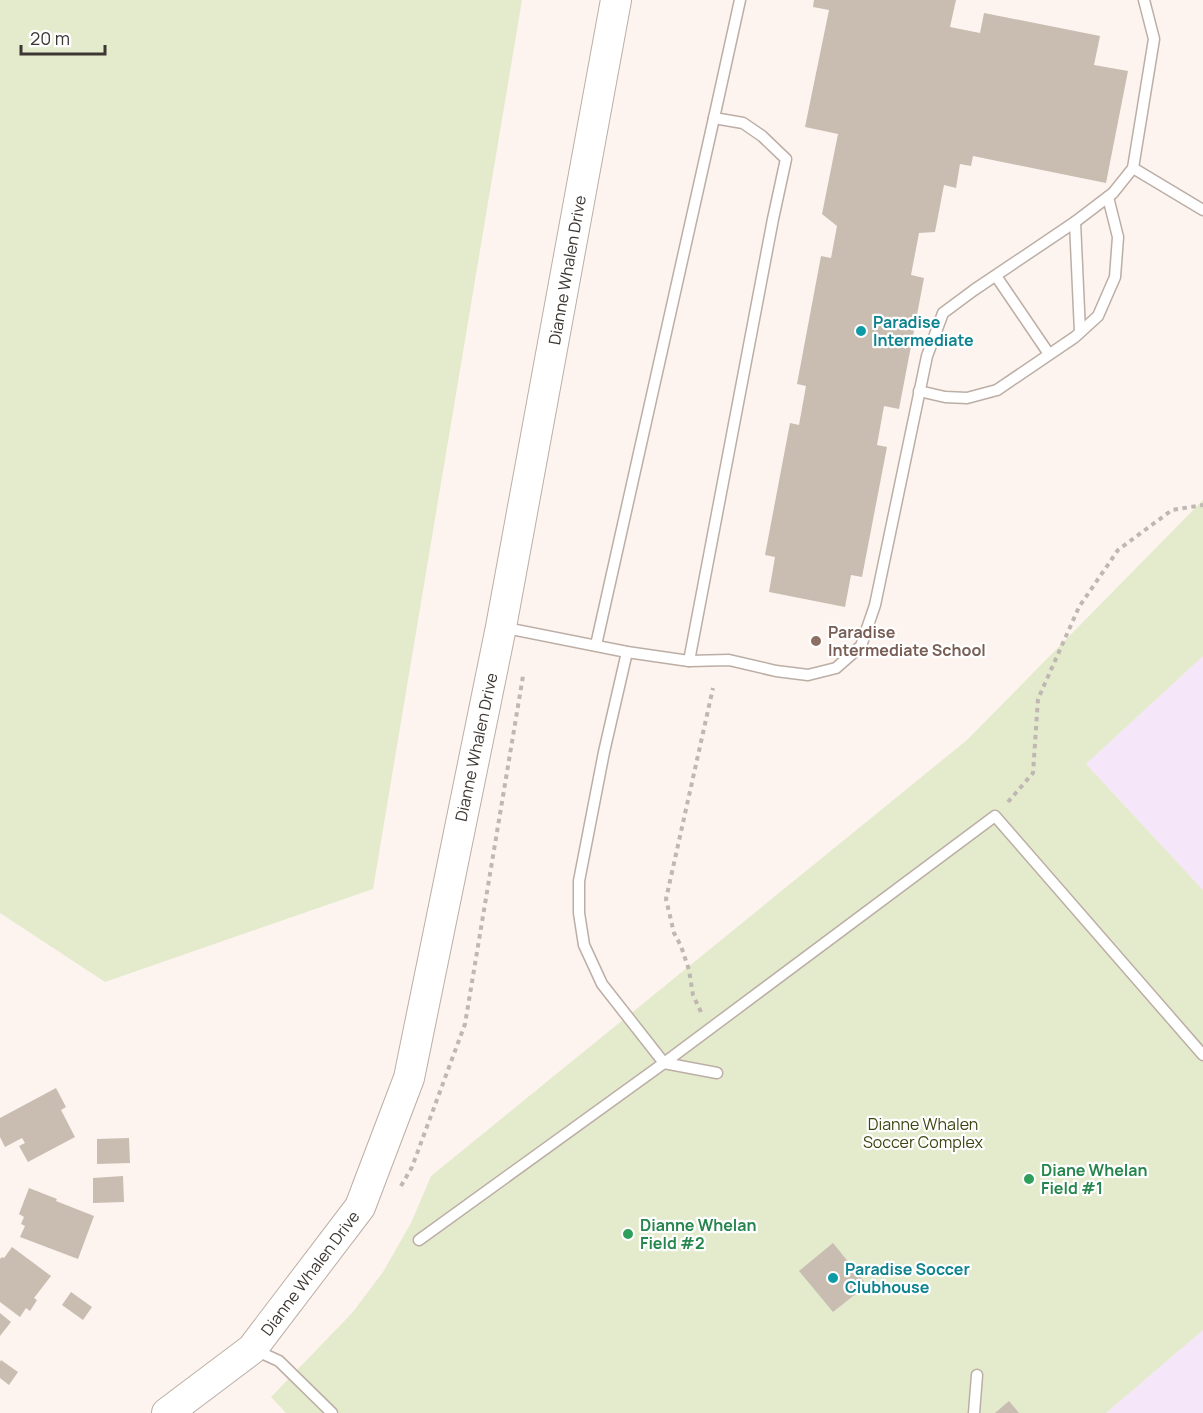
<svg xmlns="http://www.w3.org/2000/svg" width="1203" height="1413" font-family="Manrope,sans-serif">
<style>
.commercial{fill:#f6e6f9}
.green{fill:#e4ebcd}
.building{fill:#c9bdb2}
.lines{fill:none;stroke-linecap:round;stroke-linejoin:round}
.lane-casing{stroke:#bcaea5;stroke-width:13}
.secondary-casing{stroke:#bcaea5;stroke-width:32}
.path{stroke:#bfb7b2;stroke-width:4;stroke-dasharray:4.5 4.5;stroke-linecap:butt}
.lane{stroke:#fff;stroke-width:10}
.secondary{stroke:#fff;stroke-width:30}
.culture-dot{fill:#0f9aa8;stroke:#fff;stroke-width:2}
.education-dot{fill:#8d6e63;stroke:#fff;stroke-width:2}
.leisure-dot{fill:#2e9e5b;stroke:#fff;stroke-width:2}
.labels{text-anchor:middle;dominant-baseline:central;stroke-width:4.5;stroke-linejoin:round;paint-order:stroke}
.street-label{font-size:16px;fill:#3d3733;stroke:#fff}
.culture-label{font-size:16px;font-weight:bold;fill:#0d838f;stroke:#fff;text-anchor:start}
.education-label{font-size:16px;font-weight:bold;fill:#785e54;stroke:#fff;text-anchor:start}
.park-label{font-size:16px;fill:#3f4610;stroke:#fff}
.leisure-label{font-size:16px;font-weight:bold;fill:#27864d;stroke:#fff;text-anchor:start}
</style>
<rect width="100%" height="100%" fill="#fdf4ef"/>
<g class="commercial">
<path d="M1203,656V890L1086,764Z"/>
<path d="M1203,1330V1413H1106Z"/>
</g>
<g class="green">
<path d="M0,0H522L373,889L105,982L0,913Z"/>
<path d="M1203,500V656L1086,764L1203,890V1330L1106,1413H286L271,1397L352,1313L383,1272L411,1223L431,1176L967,740Z"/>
</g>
<g class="building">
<path d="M814,0H956L950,27L980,33L984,13L1100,36L1094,65L1128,71L1106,183L973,156L971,166L960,164L956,188L944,185L935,232L919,233L911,275L924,278L899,409L884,406L877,445L887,447L862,577L851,575L845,607L769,592L775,557L765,555L790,423L799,425L806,386L797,384L821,256L831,258L837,226L822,214L838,134L805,127L829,10L813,7Z"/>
<path d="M56,1088L66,1107L61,1110L75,1137L28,1162L19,1146L25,1143L22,1138L5,1147L0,1137V1118Z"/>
<path d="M129,1138L130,1163L97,1164V1139Z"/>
<path d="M123,1176L124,1202L93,1203V1178Z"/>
<path d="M29,1188L57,1199L56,1201L94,1216L78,1259L20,1237L25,1226L21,1224L24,1217L19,1214Z"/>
<path d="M833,1243L867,1285L833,1312L799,1271Z"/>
<path d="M12,1247L51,1276L34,1298L37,1300L30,1311L26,1308L20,1317L0,1302V1259L2,1257L4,1258Z"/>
<path d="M71,1292L92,1307L83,1320L62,1305Z"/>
<path d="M0,1313L11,1322L0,1336Z"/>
<path d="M1,1360L18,1372L9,1385L0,1378V1362Z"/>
<path d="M1009,1401L1019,1413H995Z"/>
</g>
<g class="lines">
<defs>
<g id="lane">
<path d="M1133,168L1203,210"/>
<path d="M1075,222L1080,332"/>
<path d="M996,276L1049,354"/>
<path d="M919,391L945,397L967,398L997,390L1075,337L1098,316L1115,277L1118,237L1108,197"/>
<path d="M501,627L627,652L689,661L773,219L786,159L762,136L743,123L714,118L740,0"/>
<path d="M596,645L714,118"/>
<path d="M627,652L604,752L579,881V913L584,945L602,984L664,1063L717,1073"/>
<path d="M689,661L729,660L776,671L808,675L836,668L861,646L875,605L927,356L943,313L974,290L1075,222L1113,193L1133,168L1154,39L1144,0"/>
<path d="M419,1240L664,1063L995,816L1203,1055"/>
<path d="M255,1350L279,1361L332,1413"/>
<path d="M974,1413L977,1375"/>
</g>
<path id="secondary" d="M167,1413L252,1349L360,1207L409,1078L501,627L616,0"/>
</defs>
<use href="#lane" class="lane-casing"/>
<use href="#secondary" class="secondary-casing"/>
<g class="path">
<path d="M1008,802L1033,773L1038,699L1079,607L1118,550L1172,510L1203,505"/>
<path d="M701,1012L693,995L689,970L681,946L674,933L666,899L713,688"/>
<path d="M401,1186L412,1167L465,1024L523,676"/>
</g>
<use href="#lane" class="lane"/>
<use href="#secondary" class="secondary"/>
</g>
<g class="culture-dot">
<circle cx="861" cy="331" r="6"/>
<circle cx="833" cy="1278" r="6"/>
</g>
<circle class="education-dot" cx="816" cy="641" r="6"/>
<g class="leisure-dot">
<circle cx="1029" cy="1179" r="6"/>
<circle cx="628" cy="1234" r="6"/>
</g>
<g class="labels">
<g class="street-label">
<text transform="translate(567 270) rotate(-80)">Dianne Whalen Drive</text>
<text transform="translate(476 747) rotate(-78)">Dianne Whalen Drive</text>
<text transform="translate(310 1273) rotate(-53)">Dianne Whalen Drive</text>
</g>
<g class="culture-label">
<text x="873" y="322">Paradise<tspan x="873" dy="18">Intermediate</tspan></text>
<text x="845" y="1269">Paradise Soccer<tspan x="845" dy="18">Clubhouse</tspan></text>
</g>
<g class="education-label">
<text x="828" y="632">Paradise<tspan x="828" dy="18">Intermediate School</tspan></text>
</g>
<g class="park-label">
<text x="923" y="1124">Dianne Whalen<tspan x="923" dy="18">Soccer Complex</tspan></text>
</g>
<g class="leisure-label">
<text x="1041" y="1170">Diane Whelan<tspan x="1041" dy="18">Field #1</tspan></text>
<text x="640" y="1225">Dianne Whelan<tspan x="640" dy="18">Field #2</tspan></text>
</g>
</g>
<path d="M21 45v9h84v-9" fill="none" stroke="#3d3733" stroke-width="3"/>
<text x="30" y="45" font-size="18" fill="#3d3733" stroke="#ffffff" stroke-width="4.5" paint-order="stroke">20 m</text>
</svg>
